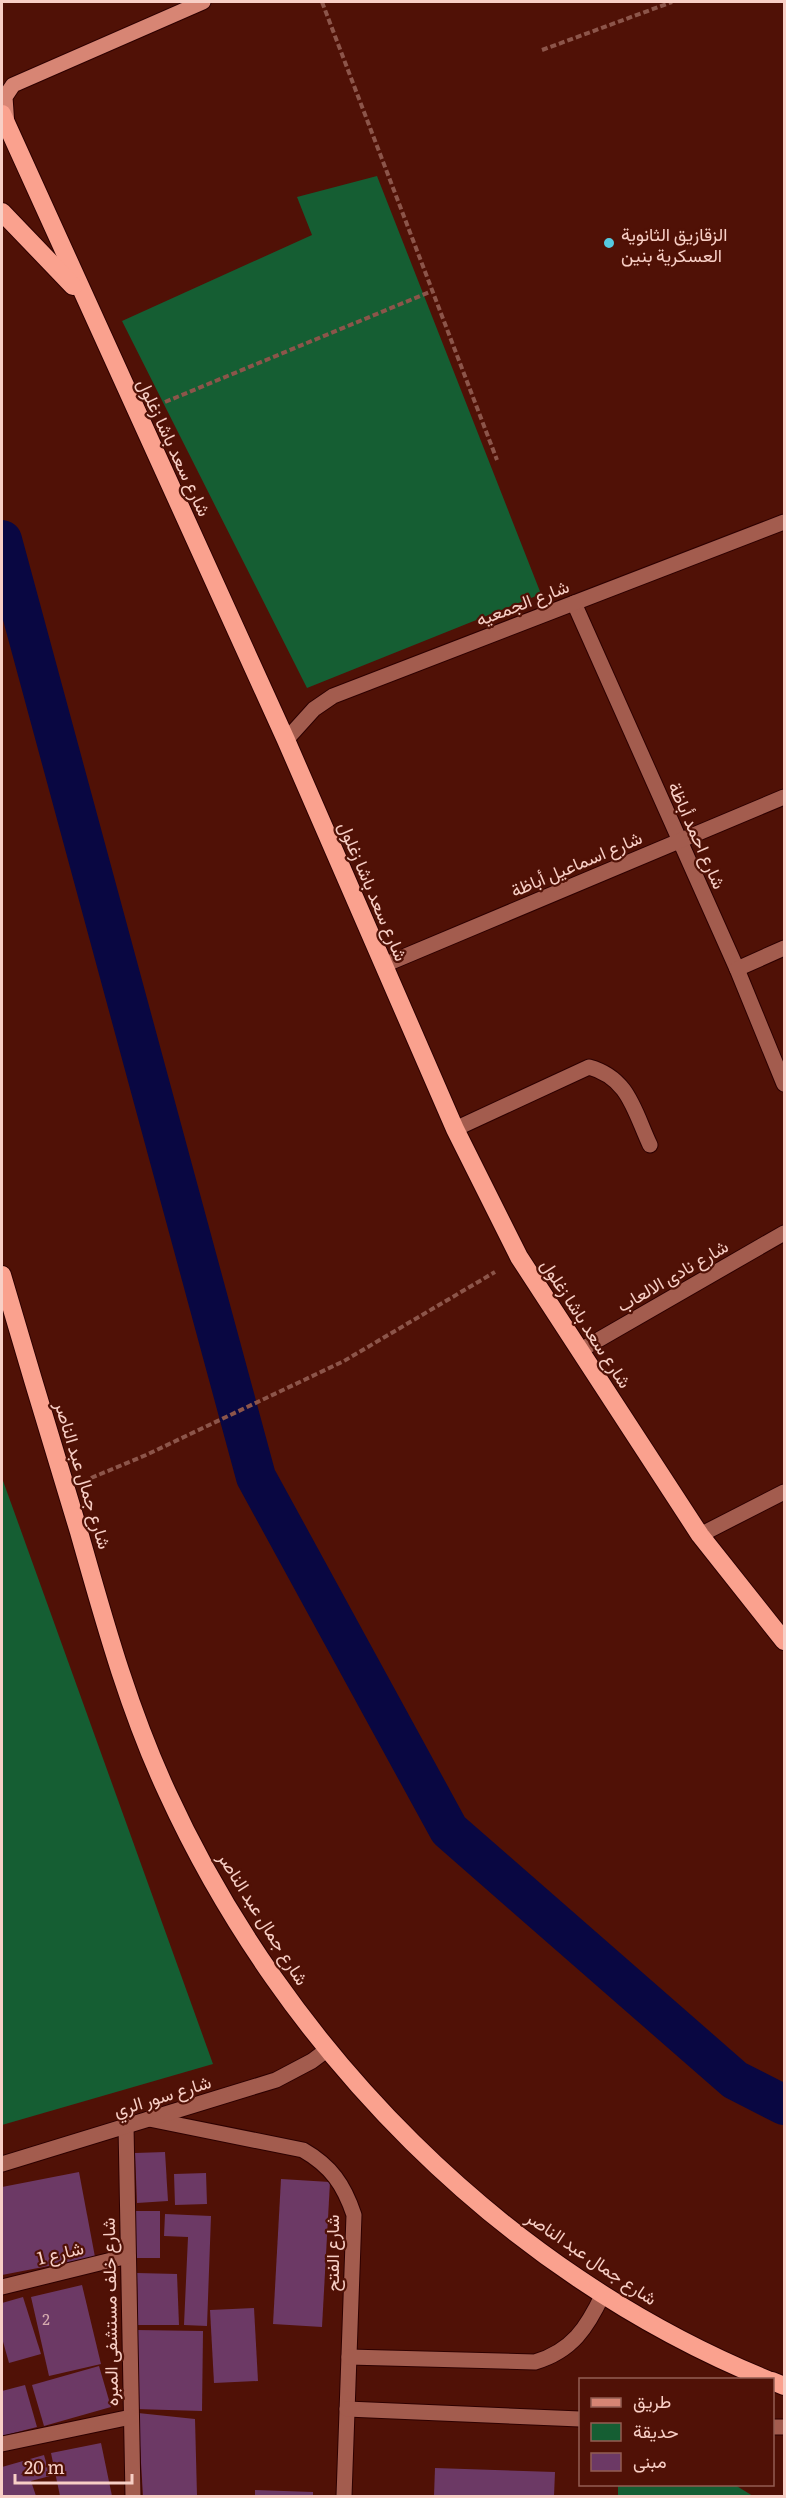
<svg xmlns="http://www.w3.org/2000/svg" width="786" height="2498" font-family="Literata,Vazirmatn,serif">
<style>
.green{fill:#155e33}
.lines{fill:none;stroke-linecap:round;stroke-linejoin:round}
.canal{stroke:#090742;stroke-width:40}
.building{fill:#6c3965}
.minor-casing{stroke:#2d0000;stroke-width:17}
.major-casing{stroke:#2d0000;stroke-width:17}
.highway-casing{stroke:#2d0000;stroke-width:20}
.path{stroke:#8c554a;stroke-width:4;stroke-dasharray:6 3;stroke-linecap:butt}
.minor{stroke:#a35c4e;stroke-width:15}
.major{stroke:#d78574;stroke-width:15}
.highway{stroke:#faa18e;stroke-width:18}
.poi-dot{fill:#55cae0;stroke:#501106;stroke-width:2}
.labels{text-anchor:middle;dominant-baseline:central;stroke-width:4.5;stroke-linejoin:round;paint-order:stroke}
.number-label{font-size:15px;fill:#d5aaae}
.poi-label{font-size:18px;fill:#f8cfc6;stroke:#501106;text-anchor:start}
.street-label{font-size:18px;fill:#f8cfc6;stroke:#501106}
</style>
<rect width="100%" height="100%" fill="#501106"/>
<g class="green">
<path d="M377,176L541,594L307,688L122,321L312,235L297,197Z"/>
<path d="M2,1478L213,2064L2,2125Z"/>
<path d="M618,2485H735L753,2496H618Z"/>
</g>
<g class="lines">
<path class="canal" d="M2,540L256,1477L449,1830L735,2080L784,2105"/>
</g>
<g class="building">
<path d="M165,2152L168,2201L137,2203L135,2153Z"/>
<path d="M79,2172L95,2257L2,2275V2187Z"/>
<path d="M206,2173L207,2204L175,2205L174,2174Z"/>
<path d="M281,2179L330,2182L322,2327L273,2324Z"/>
<rect x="136" y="2211" width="24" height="47"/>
<path d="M165,2214L211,2216L207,2326L184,2325L188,2237L164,2236Z"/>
<path d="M137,2273L177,2274L179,2325H138Z"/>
<path d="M82,2285L101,2364L49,2376L31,2297Z"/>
<path d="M23,2297L41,2354L9,2363L2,2338V2303Z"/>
<path d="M254,2308L258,2381L214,2383L210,2310Z"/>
<path d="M136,2330L203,2331L202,2411L135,2409Z"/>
<path d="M99,2366L111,2407L44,2426L32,2385Z"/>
<path d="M25,2385L37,2427L2,2436V2391Z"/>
<path d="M138,2413L195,2419L197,2496H143Z"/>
<path d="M101,2443L112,2496H60L51,2453Z"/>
<path d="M44,2455L50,2476L31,2481L36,2496H2V2467Z"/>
<path d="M435,2468L555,2472L554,2496H434Z"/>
<path d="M255,2490L313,2492V2496H255Z"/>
</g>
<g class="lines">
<defs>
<g id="minor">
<path d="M574,603L737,969L784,1084"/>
<path d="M286,740L314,709L333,696L784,522"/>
<path d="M384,965L784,797"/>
<path d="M737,969L784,948"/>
<path d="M455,1129L589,1067C629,1078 634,1111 650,1145"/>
<path d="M579,1351L784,1233"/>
<path d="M700,1535L784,1492"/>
<path d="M149,2119L303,2150C331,2166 344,2185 354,2215L344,2496"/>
<path d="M126,2126L133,2496"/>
<path d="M2,2164L276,2080L312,2061L328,2049"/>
<path d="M2,2287L128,2256"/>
<path d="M349,2357L535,2362C572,2351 587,2328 603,2294"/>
<path d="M347,2409L580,2419"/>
<path d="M772,2427H784"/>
<path d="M2,2444L131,2417"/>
</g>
<path id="major" d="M7,126L5,97L13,85L203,2"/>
<g id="highway">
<path d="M2,114L286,740L455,1129L519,1257L700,1535L784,1641"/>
<path d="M2,212L73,286"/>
<path d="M2,1275C27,1361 53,1446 79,1532C104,1620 128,1708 167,1792C285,2050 503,2272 768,2380"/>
<path d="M772,2381L784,2386"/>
</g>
</defs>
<use href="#minor" class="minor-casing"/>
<use href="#major" class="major-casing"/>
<use href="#highway" class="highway-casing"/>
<g class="path">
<path d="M322,2L497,460"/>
<path d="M542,50L672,2"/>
<path d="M165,402L432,291"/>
<path d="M91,1478L146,1455L344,1361L495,1272"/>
</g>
<use href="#minor" class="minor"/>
<use href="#major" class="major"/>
<use href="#highway" class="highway"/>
</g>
<circle class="poi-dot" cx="609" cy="243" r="6"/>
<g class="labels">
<g class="number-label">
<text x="46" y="2318">2</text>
</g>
<g class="poi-label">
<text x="621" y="233">الزقازيق الثانوية<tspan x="621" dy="21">العسكرية بنين</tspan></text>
</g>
<g class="street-label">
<text transform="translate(175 447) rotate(65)">شارع سعد باشا زغلول</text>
<text transform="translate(522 602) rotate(-21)">شارع الجمعيه</text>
<text transform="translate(698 835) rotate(66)">شارع احمد أباظة</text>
<text transform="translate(576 863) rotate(-23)">شارع اسماعيل أباظة</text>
<text transform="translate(374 891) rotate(67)">شارع سعد باشا زغلول</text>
<text transform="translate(672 1275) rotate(-30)">شارع نادى الالعاب</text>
<text transform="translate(587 1323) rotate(57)">شارع سعد باشا زغلول</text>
<text transform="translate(84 1475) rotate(73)">شارع جمال عبد الناصر</text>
<text transform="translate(264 1918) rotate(58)">شارع جمال عبد الناصر</text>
<text transform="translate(162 2095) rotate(-17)">شارع سور الري</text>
<text transform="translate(60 2252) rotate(-14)">شارع 1</text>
<text transform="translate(331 2253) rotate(-90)">شارع الفتح</text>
<text transform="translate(592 2257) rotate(34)">شارع جمال عبد الناصر</text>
<text transform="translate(109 2312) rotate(-91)">شارع خلف مستشفى المبره</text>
</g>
</g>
<rect width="786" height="2498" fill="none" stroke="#f8cfc6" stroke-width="6"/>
<rect x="579" y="2378" width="195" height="108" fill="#501106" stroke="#935d53" stroke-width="1.5"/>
<rect x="591" y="2398" width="30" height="9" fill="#d78574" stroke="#935d53" stroke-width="1.5"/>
<text x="633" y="2408" font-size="18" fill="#f8cfc6">طريق</text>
<rect x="591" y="2423" width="30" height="18" fill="#155e33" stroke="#935d53" stroke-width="1.5"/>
<text x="633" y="2438" font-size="18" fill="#f8cfc6">حديقة</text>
<rect x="591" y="2453" width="30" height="18" fill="#6c3965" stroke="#935d53" stroke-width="1.5"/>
<text x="633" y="2468" font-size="18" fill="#f8cfc6">مبنى</text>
<path d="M15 2474v9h117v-9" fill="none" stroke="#f8cfc6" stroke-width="3"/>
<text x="24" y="2474" font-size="18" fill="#f8cfc6" stroke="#501106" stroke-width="4.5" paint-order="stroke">20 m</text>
</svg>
